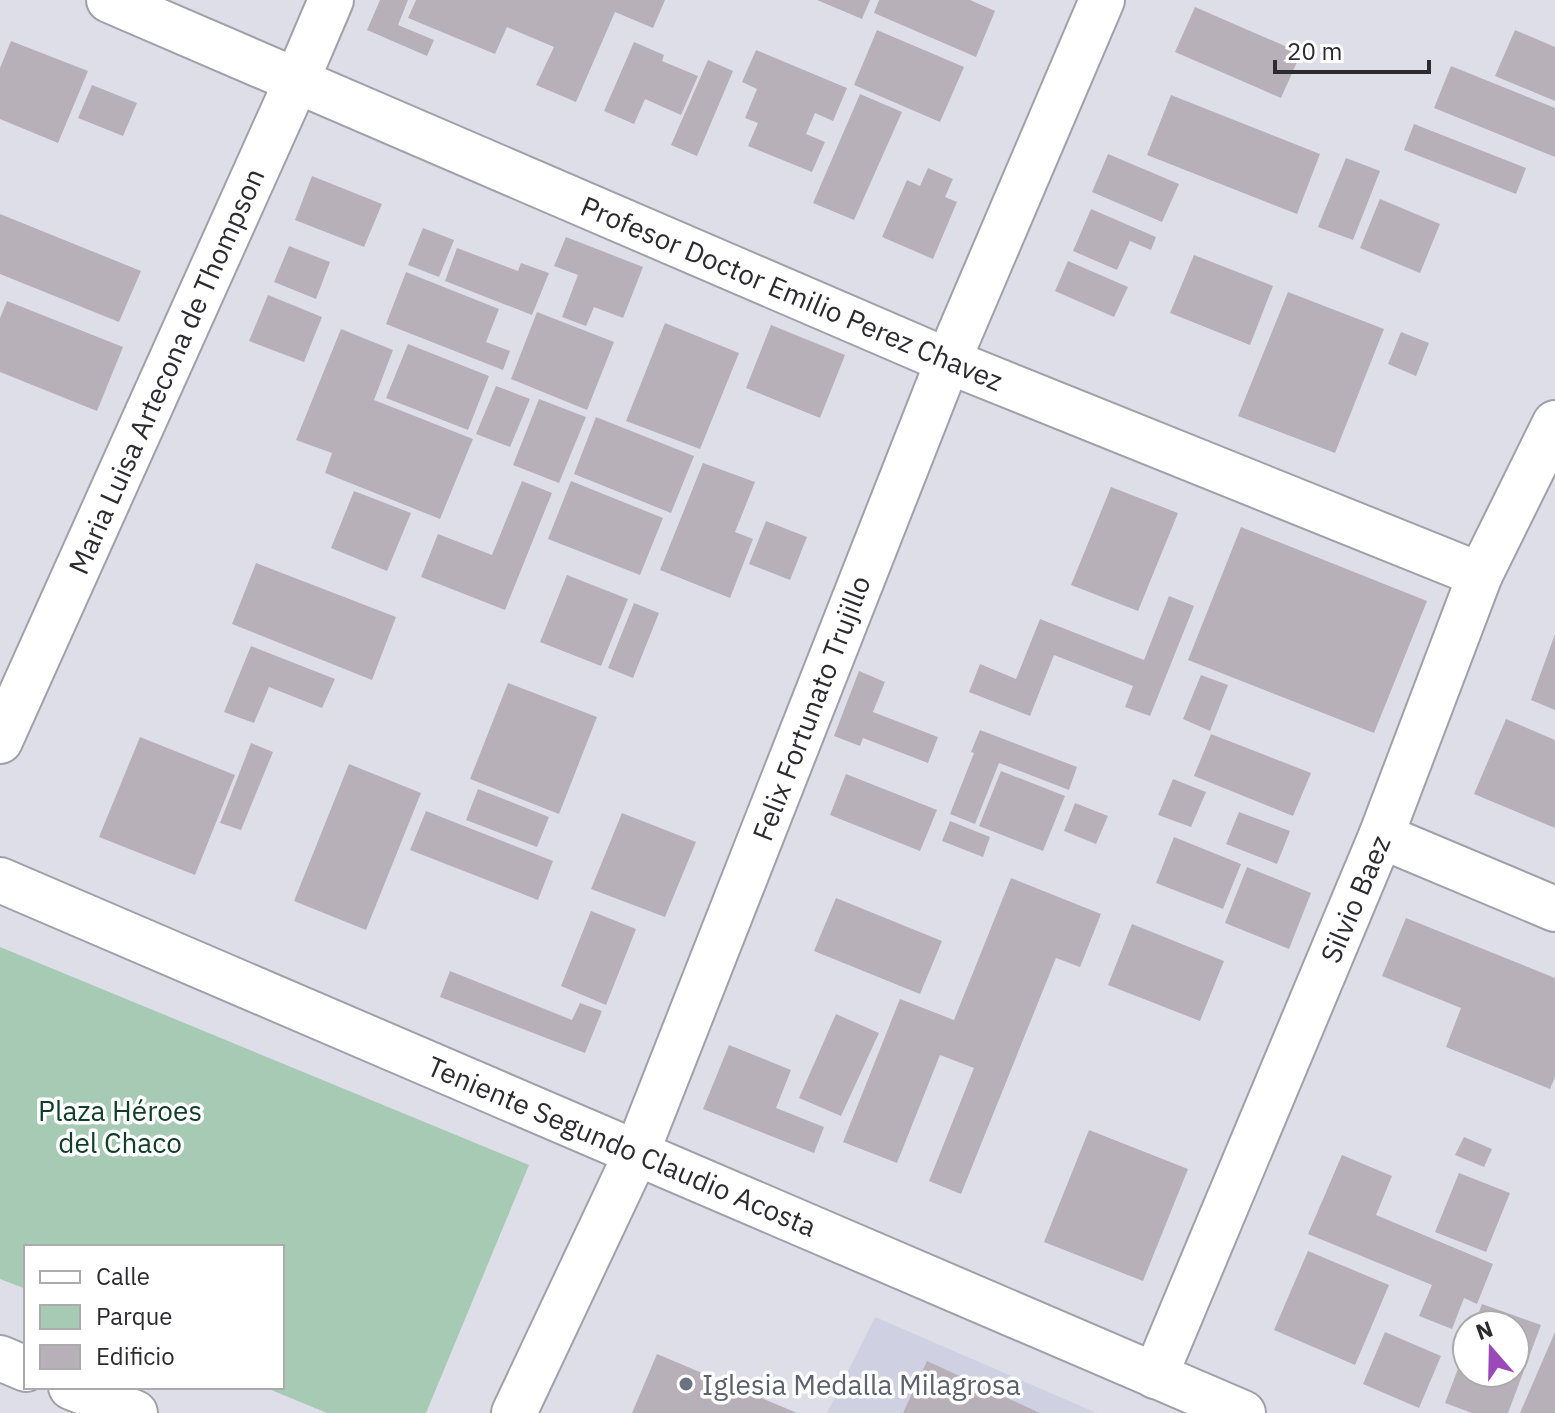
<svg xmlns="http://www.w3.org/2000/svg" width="1555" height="1413" font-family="'IBM Plex Sans',sans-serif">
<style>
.built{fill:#cfd0e2}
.green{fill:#a6cab4}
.building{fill:#b8b0b8}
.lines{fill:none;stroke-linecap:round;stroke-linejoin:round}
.minor-casing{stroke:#9fa0a9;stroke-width:48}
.minor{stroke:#fff;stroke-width:44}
.worship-dot{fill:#6b7280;stroke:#fff;stroke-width:3}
.labels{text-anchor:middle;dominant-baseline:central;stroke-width:7;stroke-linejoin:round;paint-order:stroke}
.street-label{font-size:28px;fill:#2c2c30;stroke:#fff}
.park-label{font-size:28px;fill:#103e28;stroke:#fff}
.worship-label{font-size:28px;fill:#5b616d;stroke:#fff;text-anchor:start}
</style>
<rect width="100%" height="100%" fill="#dedee9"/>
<path class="built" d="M875,1317L1097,1413H827Z"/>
<path class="green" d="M0,947L529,1165L426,1413H327L264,1387H282V1247H26V1289L0,1279Z"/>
<g class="building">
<path d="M380,0H408L398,25L434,40L427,56L367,30Z"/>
<path d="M416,0H665L653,28L615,12L576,102L536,85L554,47L507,27L495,54L408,18Z"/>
<path d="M817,0H870L862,19Z"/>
<path d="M879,0H970L995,11L976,57L874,13Z"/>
<path d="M1195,7L1301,53L1281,98L1175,52Z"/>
<path d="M877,30L964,67L940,122L854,85Z"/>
<path d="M1515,30L1555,47V101L1495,76Z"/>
<path d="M11,41L88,71L58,143L0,119V68Z"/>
<path d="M634,42L664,55L662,61L698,76L681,115L645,99L634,124L604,111Z"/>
<path d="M756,50L847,88L833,121L815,113L806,134L825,142L812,172L748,146L758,123L745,118L757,89L742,82Z"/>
<path d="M708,60L733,71L697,156L671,145Z"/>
<path d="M1451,66L1555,108V157L1434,108Z"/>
<path d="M92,85L137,103L123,136L78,118Z"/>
<path d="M860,94L902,112L854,220L813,203Z"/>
<path d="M1171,95L1320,154L1297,214L1147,155Z"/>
<path d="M1414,124L1526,168L1516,194L1404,150Z"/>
<path d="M1108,154L1179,184L1162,222L1092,192Z"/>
<path d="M1346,158L1380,171L1353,240L1318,227Z"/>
<path d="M928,168L953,179L945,197L957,202L933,259L882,237L907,180L920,186Z"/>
<path d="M312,176L382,204L364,247L295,220Z"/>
<path d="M1380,199L1440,224L1420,273L1360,248Z"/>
<path d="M1091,209L1156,237L1151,250L1130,241L1117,270L1073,251Z"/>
<path d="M0,214L141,271L119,322L0,274Z"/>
<path d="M423,228L454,240L439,277L408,265Z"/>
<path d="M566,237L643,267L623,318L594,307L586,326L562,317L578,275L554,266Z"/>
<path d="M289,246L330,262L316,299L274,282Z"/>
<path d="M457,248L518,271L521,263L549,273L532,315L445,281Z"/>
<path d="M1194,255L1273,286L1250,345L1170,313Z"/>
<path d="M1068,261L1128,287L1114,317L1055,291Z"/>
<path d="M406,272L499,309L486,342L510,351L503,370L386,324Z"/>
<path d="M1288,292L1384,329L1335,453L1238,416Z"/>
<path d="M268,295L322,317L304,362L249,341Z"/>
<path d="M7,301L123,347L97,411L0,372V318Z"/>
<path d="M537,312L614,342L587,410L511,379Z"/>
<path d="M665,323L739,353L700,449L626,421Z"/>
<path d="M771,325L845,355L820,418L746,388Z"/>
<path d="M341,329L393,350L374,400L473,439L440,519L325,473L332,453L296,440Z"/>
<path d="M1401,332L1429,343L1416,376L1388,364Z"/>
<path d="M408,344L489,376L468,430L386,398Z"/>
<path d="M496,386L530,399L510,447L476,434Z"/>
<path d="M539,399L586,417L559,483L513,465Z"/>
<path d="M596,417L694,456L671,513L574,474Z"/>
<path d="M703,463L755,482L735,532L753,539L730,598L660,570Z"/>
<path d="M522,481L552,493L505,610L421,577L438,534L492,555Z"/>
<path d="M571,481L663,518L640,575L548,539Z"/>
<path d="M1111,487L1178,513L1138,611L1071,585Z"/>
<path d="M354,491L411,513L387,571L331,548Z"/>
<path d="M766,521L807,537L790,580L749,564Z"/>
<path d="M1241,527L1427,601L1374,733L1188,660Z"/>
<path d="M256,563L396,617L372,680L232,624Z"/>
<path d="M567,575L628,599L601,666L540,642Z"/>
<path d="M1169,596L1194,606L1150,716L1125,707L1133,686L1054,655L1030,716L969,692L980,664L1016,679L1040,619L1144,660Z"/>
<path d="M634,603L659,613L633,678L608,668Z"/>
<path d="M1555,634V710L1531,700Z"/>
<path d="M251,646L335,679L322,708L269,687L254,723L224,712Z"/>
<path d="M859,671L885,682L873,712L938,737L928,763L863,738L860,746L834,736Z"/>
<path d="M1201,675L1228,685L1210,731L1183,719Z"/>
<path d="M508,683L597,717L559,814L470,779Z"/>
<path d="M1506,719L1555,740V828L1474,794Z"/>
<path d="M980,730L1077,767L1069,790L999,763L975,824L950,814L974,753L971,752Z"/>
<path d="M1211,734L1311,773L1293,816L1194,776Z"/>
<path d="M140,737L235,775L195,875L99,837Z"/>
<path d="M251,743L273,752L241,830L220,823Z"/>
<path d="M349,764L421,793L366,930L294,901Z"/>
<path d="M1001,771L1065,796L1043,851L979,826Z"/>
<path d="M846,774L937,810L920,851L830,815Z"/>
<path d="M1173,779L1206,792L1191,827L1158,815Z"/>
<path d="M478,789L549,817L537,847L466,820Z"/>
<path d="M1075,803L1108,816L1096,844L1064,831Z"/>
<path d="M426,811L553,861L538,900L410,850Z"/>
<path d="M1239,812L1290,831L1277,864L1226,844Z"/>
<path d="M622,813L696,842L665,917L591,889Z"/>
<path d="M950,821L990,837L983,857L942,841Z"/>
<path d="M1174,837L1241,864L1223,909L1156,883Z"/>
<path d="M1247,867L1311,893L1289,949L1225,923Z"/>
<path d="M1011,878L1101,914L1080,967L1056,958L961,1194L929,1181L974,1068L940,1055L897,1163L843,1142L900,999L954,1020Z"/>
<path d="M836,898L942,941L920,994L814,951Z"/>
<path d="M591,911L636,929L606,1005L561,986Z"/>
<path d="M1406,918L1555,978V1077L1550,1089L1446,1047L1461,1008L1382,976Z"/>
<path d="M1132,924L1224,961L1200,1021L1108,985Z"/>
<path d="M450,971L572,1020L580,1003L602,1011L585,1053L440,997Z"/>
<path d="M836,1014L879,1033L841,1116L799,1098Z"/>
<path d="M729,1045L791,1070L776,1108L824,1127L814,1153L703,1109Z"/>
<path d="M1089,1130L1188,1169L1143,1281L1044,1242Z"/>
<path d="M1464,1137L1492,1149L1484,1167L1455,1155Z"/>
<path d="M1342,1155L1392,1176L1376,1215L1493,1264L1477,1304L1464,1298L1452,1329L1419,1316L1432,1285L1308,1234Z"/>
<path d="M1459,1173L1510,1193L1486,1252L1435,1232Z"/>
<path d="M1308,1251L1389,1285L1355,1365L1274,1330Z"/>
<path d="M1482,1304L1541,1325L1508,1413H1472L1445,1403L1467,1345V1373H1515V1325H1474Z"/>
<path d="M1385,1332L1441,1356L1419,1408L1363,1384Z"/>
<path d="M1555,1332V1413H1520Z"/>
<path d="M657,1354L797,1413H632Z"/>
<path d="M927,1361L1040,1413H903Z"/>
</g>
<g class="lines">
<defs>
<g id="minor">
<path d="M109,0L948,361L1480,575"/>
<path d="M0,741L297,80L331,0"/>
<path d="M1381,836L1555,909"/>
<path d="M0,880L1243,1413"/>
<path d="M0,1358L26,1369"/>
<path d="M1155,1376L1381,836L1480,575L1555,423"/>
<path d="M71,1387L135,1413"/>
<path d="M514,1413L637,1152L948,361L1102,0"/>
</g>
</defs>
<use href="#minor" class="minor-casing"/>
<use href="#minor" class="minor"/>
</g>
<circle class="worship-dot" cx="686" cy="1384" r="8"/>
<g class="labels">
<g class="street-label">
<text transform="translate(792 293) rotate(23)">Profesor Doctor Emilio Perez Chavez</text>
<text transform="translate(166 371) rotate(-66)">Maria Luisa Artecona de Thompson</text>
<text transform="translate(811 708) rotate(-69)">Felix Fortunato Trujillo</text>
<text transform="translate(1355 899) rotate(-67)">Silvio Baez</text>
<text transform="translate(622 1146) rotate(23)">Teniente Segundo Claudio Acosta</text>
</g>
<g class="park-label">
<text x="120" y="1110">Plaza Héroes<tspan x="120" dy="32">del Chaco</tspan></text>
</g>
<g class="worship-label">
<text x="702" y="1384">Iglesia Medalla Milagrosa</text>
</g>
</g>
<rect x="24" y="1245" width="260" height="144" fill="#ffffff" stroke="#ababac" stroke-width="2"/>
<rect x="40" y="1271" width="40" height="12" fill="#ffffff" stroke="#ababac" stroke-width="2"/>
<text x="96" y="1285" font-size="24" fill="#2c2c30">Calle</text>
<rect x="40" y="1305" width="40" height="24" fill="#a6cab4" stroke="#ababac" stroke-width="2"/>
<text x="96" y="1325" font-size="24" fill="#2c2c30">Parque</text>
<rect x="40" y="1345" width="40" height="24" fill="#b8b0b8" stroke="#ababac" stroke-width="2"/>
<text x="96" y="1365" font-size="24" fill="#2c2c30">Edificio</text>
<g transform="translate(1491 1349) rotate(340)"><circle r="38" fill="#ffffff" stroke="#ababac" stroke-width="2"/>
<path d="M0-6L14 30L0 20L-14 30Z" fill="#9b49b8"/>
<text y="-12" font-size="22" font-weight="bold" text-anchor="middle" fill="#2c2c30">N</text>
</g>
<path d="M1275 60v12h154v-12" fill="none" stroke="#2c2c30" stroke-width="4"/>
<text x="1287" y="60" font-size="24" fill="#2c2c30" stroke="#ffffff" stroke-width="6" paint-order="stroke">20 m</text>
</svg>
